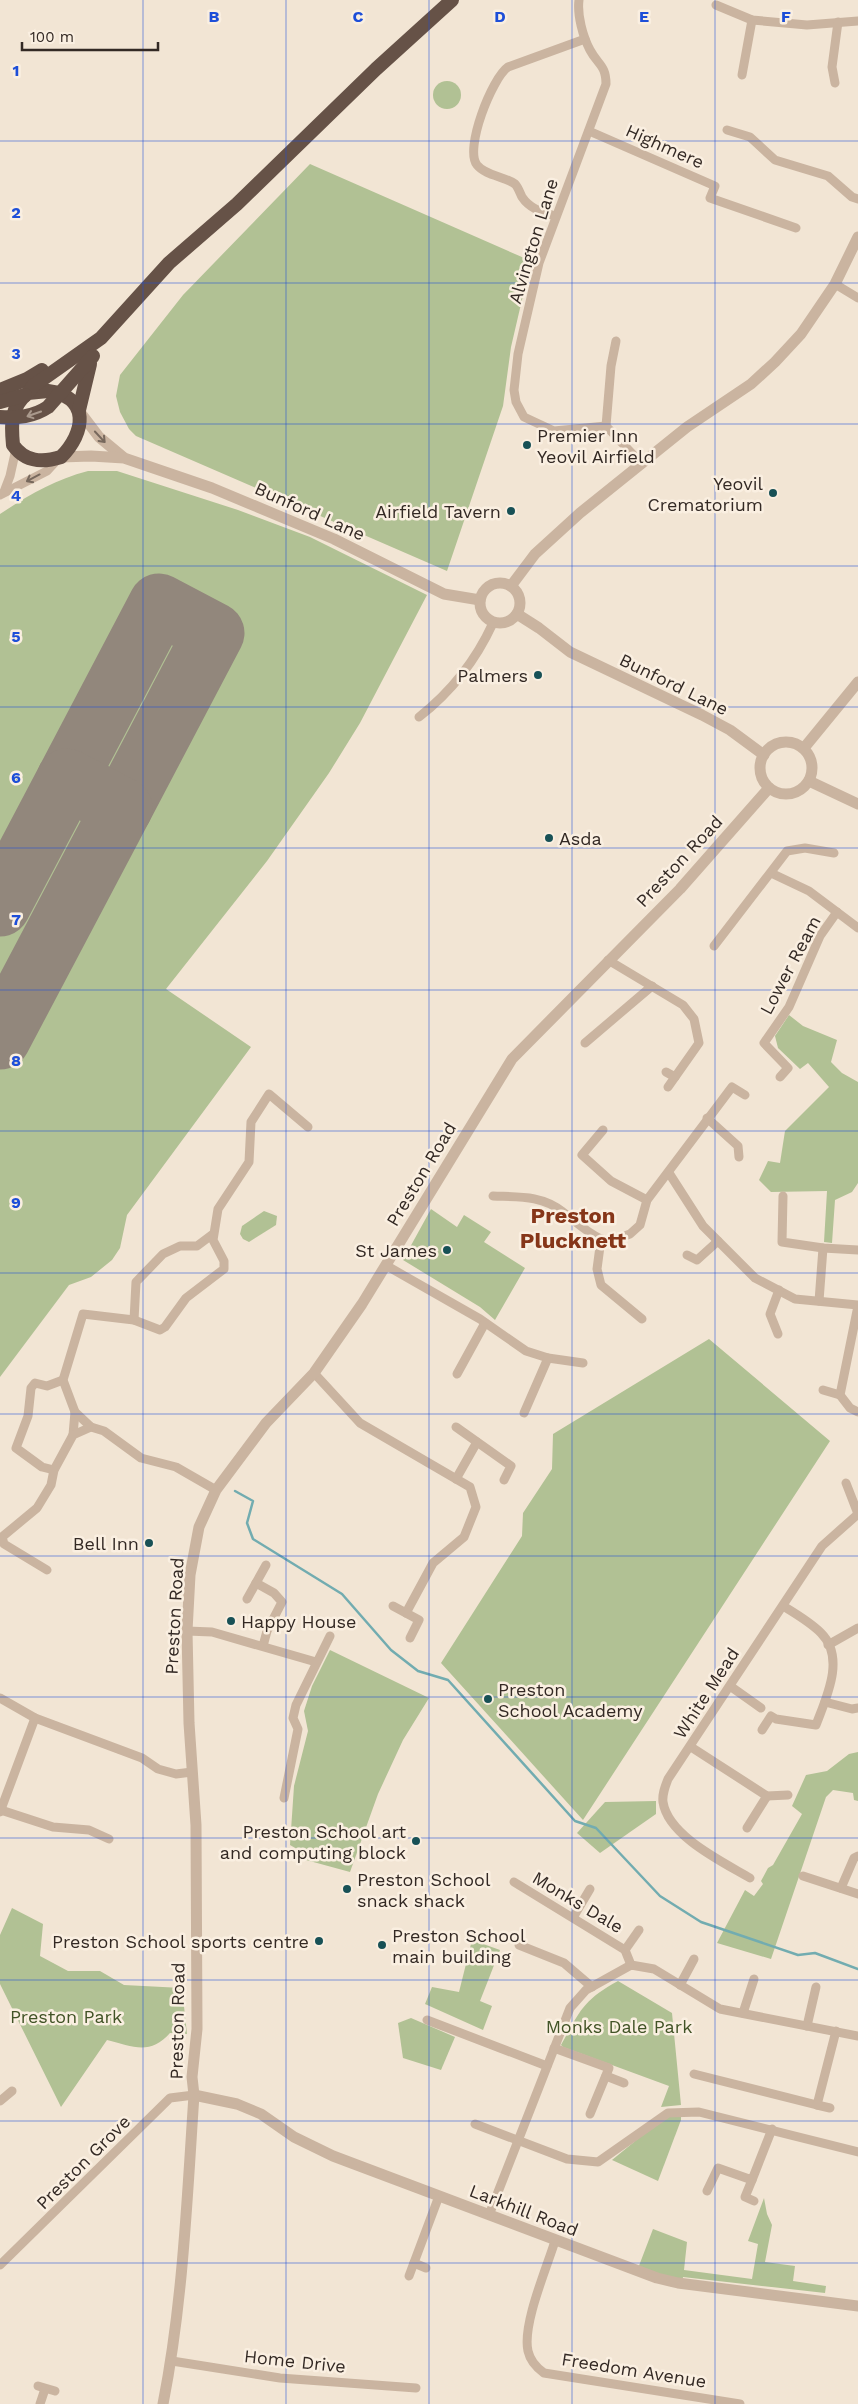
<svg xmlns="http://www.w3.org/2000/svg" width="858" height="2404" font-family="'Work Sans',sans-serif">
<style>
.green{fill:#b1c194}
.lines{fill:none;stroke-linecap:round;stroke-linejoin:round}
.stream{stroke:#72acb0;stroke-width:2.5}
.runway{stroke:#92877c;stroke-width:61}
.minor{stroke:#cab4a0;stroke-width:9}
.tertiary{stroke:#cab4a0;stroke-width:11}
.trunk{stroke:#665247;stroke-width:14}
.oneway{stroke:#a9998c}
.oneway2{stroke:#77685c}
.grid{fill:none;stroke:#1d4ed8;stroke-width:1;stroke-opacity:0.55}
.poi-dot{fill:#185156;stroke:#faefe1;stroke-width:2}
.labels{text-anchor:middle;dominant-baseline:central;stroke-width:5;stroke-linejoin:round;paint-order:stroke}
.street-label{font-size:18px;fill:#332924;stroke:#faefe1}
.poi-label{font-size:18px;fill:#332924;stroke:#faefe1;text-anchor:end}
.park-label{font-size:18px;fill:#415326;stroke:#faefe1}
.district-label{font-size:22px;font-weight:bold;fill:#863619;stroke:#faefe1}
.grid-label{font-size:16px;text-anchor:middle;font-weight:bold;fill:#1d4ed8;stroke:#faefe1;stroke-width:5;stroke-linejoin:round;paint-order:stroke}
</style>
<rect width="100%" height="100%" fill="#f2e5d4"/>
<g class="green">
<circle cx="447" cy="95" r="14"/>
<path d="M310,164L531,261L511,347L503,406L447,571L136,436L129,429L120,412L116,396L120,375L183,295Z"/>
<path d="M88,471H117L238,510L310,537L427,595L360,723L329,773L267,861L166,989L251,1047L127,1215L120,1248L112,1260L91,1277L69,1285L0,1377V514C29,495 54,480 88,471Z"/>
<path d="M789,1015L803,1026L837,1040L831,1062L842,1073L858,1082V1183L852,1192L835,1200L832,1243L824,1242L827,1191L771,1192L759,1180L768,1161L780,1163L785,1131L829,1087L808,1063L800,1069L778,1048L775,1036Z"/>
<path d="M431,1209L457,1227L464,1215L491,1232L484,1242L525,1268L495,1320L480,1307L403,1260Z"/>
<path d="M264,1211L277,1216L276,1225L249,1242L243,1239L240,1234L242,1226Z"/>
<path d="M709,1339L830,1441L583,1820L441,1663L522,1536L523,1513L552,1469L553,1434Z"/>
<path d="M330,1650L429,1698L403,1740L378,1794L350,1872L295,1857L297,1849L290,1845L294,1786L308,1731L304,1711L312,1686Z"/>
<path d="M858,1752V1801L854,1800L853,1793L833,1790L826,1797L771,1959L717,1943L745,1890L754,1896L763,1884L761,1881L768,1868L773,1865L802,1814L792,1806L806,1775L827,1771L849,1754Z"/>
<path d="M656,1801V1814L600,1853L577,1833L605,1802Z"/>
<path d="M12,1908L43,1924L40,1956L68,1971H100L124,1985L182,1988L187,2034L170,2033C150,2056 132,2046 107,2040L61,2107L0,1984V1935Z"/>
<path d="M472,1940L500,1950L480,2001L492,2006L483,2030L425,2004L432,1987L459,1992Z"/>
<path d="M618,1981L672,2013L681,2105L661,2107L669,2086L563,2047L561,2045C580,2011 583,2000 618,1981Z"/>
<path d="M411,2018L455,2037L441,2070L403,2058L398,2023Z"/>
<path d="M681,2112V2120L658,2181L612,2160L667,2115Z"/>
<path d="M764,2198L767,2214L772,2225L765,2262L795,2266L793,2281L826,2286L825,2293L683,2277L682,2284L637,2271L653,2229L687,2242L684,2270L752,2279L758,2244L748,2241Z"/>
</g>
<g class="lines">
<path class="stream" d="M235,1491L253,1501L247,1523L253,1539L342,1594L391,1650L418,1671L448,1680L575,1821L596,1828L660,1896L701,1922L798,1955L815,1953L858,1969"/>
<g class="runway">
<path d="M159,604L214,633L122,808L67,779Z"/>
<path d="M0,906L67,779L122,808L0,1039"/>
</g>
<g class="minor">
<path d="M579,0C577,15 583,37 590,50C598,65 606,65 606,84L539,263L518,354L514,390L516,402L524,417L554,431L606,426"/>
<path d="M716,5L752,20L807,25L858,21"/>
<path d="M742,75L752,20"/>
<path d="M835,83L832,67L838,22"/>
<path d="M727,130L750,137L775,160L828,176L852,197L858,199"/>
<path d="M589,131L715,186L710,198L796,228"/>
<path d="M555,216C542,212 530,209 522,197C520,193 518,187 515,184C504,176 486,176 477,165C464,149 492,78 508,67L585,39"/>
<path d="M835,284L858,298"/>
<path d="M616,341L611,366L606,426L642,464"/>
<path d="M4,492L10,476L16,449"/>
<path d="M0,495L47,471L58,459"/>
<path d="M419,717C451,692 476,660 493,623"/>
<path d="M771,873L809,891L858,928"/>
<path d="M714,946L787,851L805,848L834,853"/>
<path d="M608,960L683,1005L694,1019L699,1043L668,1087"/>
<path d="M585,1043L652,986"/>
<path d="M666,1072L675,1077"/>
<path d="M780,1077L788,1068L764,1043L789,1007L820,936L837,912"/>
<path d="M707,1118L738,1146L739,1157"/>
<path d="M603,1130L582,1155L611,1181L647,1200"/>
<path d="M669,1173L703,1226L755,1278L795,1299L858,1305"/>
<path d="M493,1196C518,1197 542,1195 563,1212C575,1221 586,1232 601,1239"/>
<path d="M783,1196L782,1242L823,1248L858,1250"/>
<path d="M687,1255L697,1260L718,1241"/>
<path d="M387,1266L480,1319L526,1351L548,1358L583,1363"/>
<path d="M819,1301L823,1248"/>
<path d="M858,1306L840,1395L850,1408L858,1412"/>
<path d="M642,1319L601,1285L597,1269L601,1239L612,1241L619,1238L630,1234L640,1225L647,1200L732,1087L745,1095"/>
<path d="M134,1320L136,1282L163,1254L180,1246H197L213,1234"/>
<path d="M778,1334L770,1314L779,1290"/>
<path d="M314,1373L360,1423L470,1487L476,1507L464,1537L433,1563L406,1613"/>
<path d="M457,1374L485,1323"/>
<path d="M823,1390L840,1395"/>
<path d="M524,1413L548,1358"/>
<path d="M456,1427L511,1466L504,1480"/>
<path d="M73,1435L75,1412"/>
<path d="M54,1470L42,1467L16,1448L28,1416L31,1388L35,1383L47,1386L63,1380"/>
<path d="M456,1479L477,1442"/>
<path d="M846,1483L858,1514"/>
<path d="M216,1490L176,1467L141,1458L104,1431L91,1427L75,1412L63,1380L83,1314L134,1320L160,1330L165,1327L186,1298L224,1269V1261L213,1240L218,1209L249,1162L251,1122L269,1094L308,1127"/>
<path d="M47,1570L4,1544L2,1537L37,1508L51,1485L54,1470L73,1435L91,1427"/>
<path d="M256,1583L274,1593L282,1602L267,1631L263,1646"/>
<path d="M247,1599L266,1565"/>
<path d="M393,1606L419,1620L410,1638"/>
<path d="M187,1631L212,1632L316,1662"/>
<path d="M828,1645L858,1628"/>
<path d="M730,1686L761,1708"/>
<path d="M0,1698L35,1718L142,1758L158,1769L176,1774L192,1772"/>
<path d="M825,1702L852,1709L858,1708"/>
<path d="M762,1730L771,1716L776,1719L816,1725C826,1698 846,1658 821,1633C810,1622 796,1614 783,1606"/>
<path d="M691,1747L767,1796L788,1795"/>
<path d="M284,1798L298,1729L293,1718L296,1705L330,1636"/>
<path d="M1,1810L53,1827L89,1830L109,1839"/>
<path d="M0,1812L35,1718"/>
<path d="M747,1828L767,1796"/>
<path d="M803,1876L858,1894"/>
<path d="M750,1878C723,1862 668,1836 663,1802C662,1794 665,1787 668,1779L822,1546L858,1514"/>
<path d="M514,1882L625,1950L631,1965"/>
<path d="M841,1888L854,1858L858,1856"/>
<path d="M574,1916L590,1889"/>
<path d="M519,1945L564,1963L592,1987"/>
<path d="M625,1950L639,1930"/>
<path d="M680,1985L694,1959"/>
<path d="M743,2013L754,1979"/>
<path d="M427,2020L547,2066"/>
<path d="M807,2026L816,1987"/>
<path d="M554,2048L609,2068L590,2114"/>
<path d="M694,2074L817,2105L836,2031"/>
<path d="M606,2076L624,2083"/>
<path d="M0,2101L12,2091"/>
<path d="M817,2105L830,2108"/>
<path d="M475,2124L567,2159L598,2162L668,2113L699,2112L858,2152"/>
<path d="M752,2180L745,2197L754,2201"/>
<path d="M707,2191L718,2168L752,2180L772,2129"/>
<path d="M489,2215L570,2008L586,1990L631,1965L654,1969L720,2009L858,2036"/>
<path d="M555,2241C547,2267 522,2325 528,2351C530,2360 537,2368 544,2373L740,2404"/>
<path d="M414,2263L426,2268"/>
<path d="M0,2265L170,2098L194,2095"/>
<path d="M409,2276L439,2196"/>
<path d="M172,2361L280,2378L416,2388"/>
<path d="M38,2386L55,2391"/>
<path d="M40,2404L45,2389"/>
</g>
<g class="tertiary">
<path d="M80,412L99,437L123,457"/>
<path d="M61,457L91,456L124,458L212,488L334,539L444,594L480,600"/>
<circle cx="500" cy="603" r="20"/>
<path d="M511,586L535,554L580,513L687,427L751,384L775,362L801,334L835,284L858,237"/>
<path d="M517,614L539,628L570,652L702,715L730,730L764,755"/>
<circle cx="786" cy="768" r="26"/>
<path d="M804,748L858,682"/>
<path d="M809,781L858,804"/>
<path d="M194,2095L237,2104L261,2114L294,2137L333,2156L657,2278L678,2283L858,2306"/>
<path d="M163,2404C183,2302 187,2199 194,2095L192,2077L197,2029L196,1825L189,1723L187,1631L190,1575L199,1527L216,1490L266,1423L314,1373L362,1304L512,1059L680,889L769,788"/>
</g>
<g class="trunk">
<path d="M0,390L27,379L42,370"/>
<path d="M48,391C91,397 85,433 61,457C42,463 25,462 13,445C11,424 10,407 28,393Z"/>
<path d="M28,393L33,386L101,338L169,263L237,204L376,69L452,0"/>
<path d="M0,402L25,395"/>
<path d="M79,410L90,364"/>
<path d="M0,417C18,418 33,417 48,407L93,356"/>
</g>
</g>
<defs><path id="oneway-shaft" d="M-6 0H5M1.5-3L5.5 0L1.5 3" fill="none" stroke-width="1.6" stroke-linecap="round" stroke-linejoin="round" transform="scale(1.25)"/></defs>
<use class="oneway" href="#oneway-shaft" transform="translate(34 414) rotate(161)"/>
<g class="oneway2">
<use href="#oneway-shaft" transform="translate(100 437) rotate(47)"/>
<use href="#oneway-shaft" transform="translate(33 478) rotate(152)"/>
</g>
<path class="grid" d="M143,0V2404M286,0V2404M429,0V2404M572,0V2404M715,0V2404M0,141H858M0,283H858M0,424H858M0,566H858M0,707H858M0,848H858M0,990H858M0,1131H858M0,1273H858M0,1414H858M0,1556H858M0,1697H858M0,1838H858M0,1980H858M0,2121H858M0,2263H858"/>
<g class="poi-dot">
<circle cx="527" cy="445" r="5"/>
<circle cx="773" cy="493" r="5"/>
<circle cx="511" cy="511" r="5"/>
<circle cx="538" cy="675" r="5"/>
<circle cx="549" cy="838" r="5"/>
<circle cx="447" cy="1250" r="5"/>
<circle cx="149" cy="1543" r="5"/>
<circle cx="231" cy="1621" r="5"/>
<circle cx="488" cy="1699" r="5"/>
<circle cx="416" cy="1841" r="5"/>
<circle cx="347" cy="1889" r="5"/>
<circle cx="319" cy="1941" r="5"/>
<circle cx="382" cy="1945" r="5"/>
</g>
<g class="labels">
<g class="street-label">
<text transform="translate(665 146) rotate(24)">Highmere</text>
<text transform="translate(533 241) rotate(-73)">Alvington Lane</text>
<text transform="translate(310 511) rotate(24)">Bunford Lane</text>
<text transform="translate(674 684) rotate(26)">Bunford Lane</text>
<text transform="translate(679 861) rotate(-47)">Preston Road</text>
<text transform="translate(790 965) rotate(-62)">Lower Ream</text>
<text transform="translate(421 1174) rotate(-59)">Preston Road</text>
<text transform="translate(174 1616) rotate(-87)">Preston Road</text>
<text transform="translate(706 1693) rotate(-57)">White Mead</text>
<text transform="translate(578 1902) rotate(31)">Monks Dale</text>
<text transform="translate(177 2021) rotate(-89)">Preston Road</text>
<text transform="translate(83 2162) rotate(-45)">Preston Grove</text>
<text transform="translate(524 2210) rotate(21)">Larkhill Road</text>
<text transform="translate(295 2361) rotate(6)">Home Drive</text>
<text transform="translate(634 2370) rotate(9)">Freedom Avenue</text>
</g>
<g class="poi-label">
<text x="537" y="435" text-anchor="start">Premier Inn<tspan x="537" dy="21">Yeovil Airfield</tspan></text>
<text x="763" y="483">Yeovil<tspan x="763" dy="21">Crematorium</tspan></text>
<text x="501" y="511">Airfield Tavern</text>
<text x="528" y="675">Palmers</text>
<text x="559" y="838" text-anchor="start">Asda</text>
<text x="437" y="1250">St James</text>
<text x="139" y="1543">Bell Inn</text>
<text x="241" y="1621" text-anchor="start">Happy House</text>
<text x="498" y="1689" text-anchor="start">Preston<tspan x="498" dy="21">School Academy</tspan></text>
<text x="406" y="1831">Preston School art<tspan x="406" dy="21">and computing block</tspan></text>
<text x="357" y="1879" text-anchor="start">Preston School<tspan x="357" dy="21">snack shack</tspan></text>
<text x="392" y="1935" text-anchor="start">Preston School<tspan x="392" dy="21">main building</tspan></text>
<text x="309" y="1941">Preston School sports centre</text>
</g>
<g class="park-label">
<text x="66" y="2016">Preston Park</text>
<text x="619" y="2026">Monks Dale Park</text>
</g>
<g class="district-label">
<text x="573" y="1215">Preston<tspan x="573" dy="25">Plucknett</tspan></text>
</g>
</g>
<g class="grid-label">
<text x="214" y="22">B</text>
<text x="358" y="22">C</text>
<text x="500" y="22">D</text>
<text x="644" y="22">E</text>
<text x="786" y="22">F</text>
<text x="16" y="76">1</text>
<text x="16" y="218">2</text>
<text x="16" y="359">3</text>
<text x="16" y="501">4</text>
<text x="16" y="642">5</text>
<text x="16" y="783">6</text>
<text x="16" y="925">7</text>
<text x="16" y="1066">8</text>
<text x="16" y="1208">9</text>
</g>
<path d="M22 42v8h136v-8" fill="none" stroke="#332924" stroke-width="2.5"/>
<text x="30" y="42" font-size="15" fill="#332924" stroke="#faefe1" stroke-width="4" paint-order="stroke">100 m</text>
</svg>
